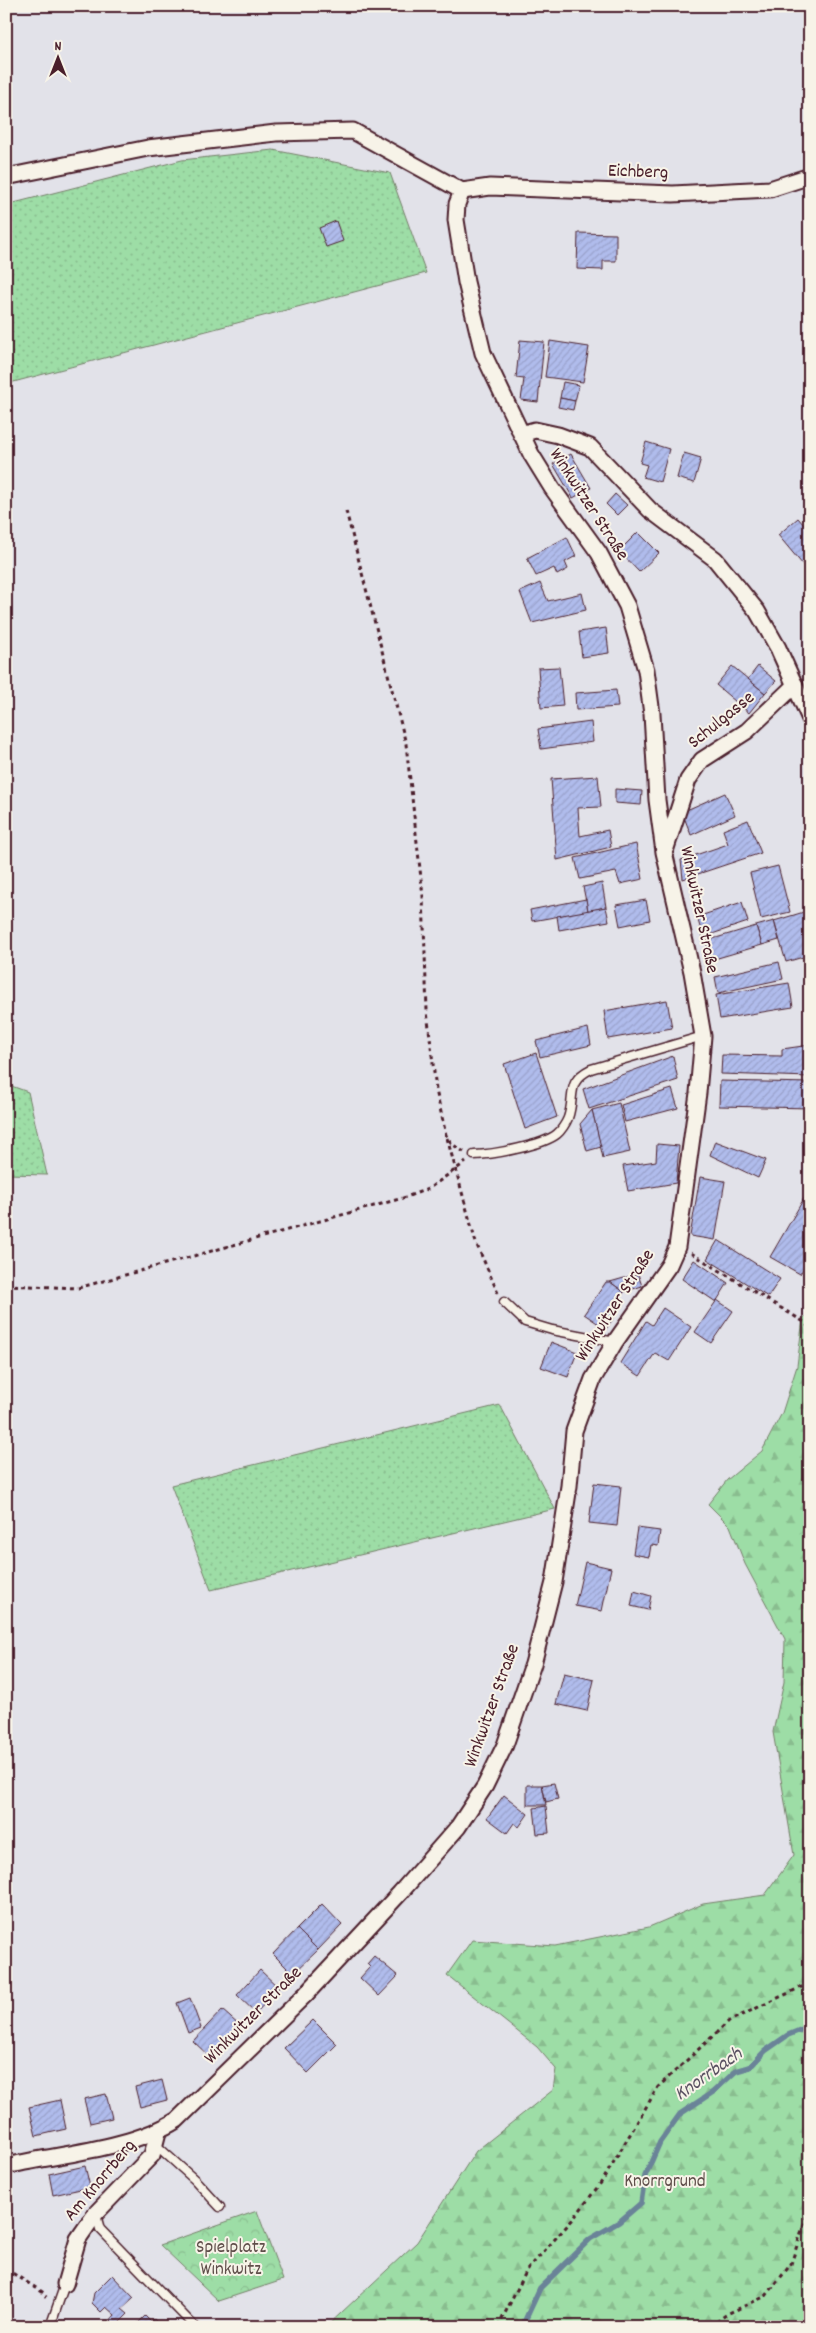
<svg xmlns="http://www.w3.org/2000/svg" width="816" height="2333" font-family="Dekko,sans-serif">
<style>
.grass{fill:url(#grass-dots);stroke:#747e68}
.forest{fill:url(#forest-firs);stroke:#747e68}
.park{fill:url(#park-crowns);stroke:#747e68}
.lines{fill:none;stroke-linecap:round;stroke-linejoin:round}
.stream{stroke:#6a8398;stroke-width:5.5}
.building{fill:url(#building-hatch);stroke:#4a1f2b}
.lane-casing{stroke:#4a1f2b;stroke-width:11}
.street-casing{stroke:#4a1f2b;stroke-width:19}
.path{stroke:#4a1f2b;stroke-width:3;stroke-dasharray:4 4;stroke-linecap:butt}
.lane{stroke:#f7f3e8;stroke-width:8}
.street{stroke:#f7f3e8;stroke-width:15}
.labels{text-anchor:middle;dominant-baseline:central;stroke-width:4;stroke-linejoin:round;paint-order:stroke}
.street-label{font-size:19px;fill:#4a1f2b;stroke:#f7f3e8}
.park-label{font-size:19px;fill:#5f4e4a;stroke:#f7f3e8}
.water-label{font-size:20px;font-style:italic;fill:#5a5162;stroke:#f7f3e8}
</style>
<defs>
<pattern id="grass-dots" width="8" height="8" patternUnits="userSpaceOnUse" patternTransform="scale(1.25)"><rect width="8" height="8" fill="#9ddda6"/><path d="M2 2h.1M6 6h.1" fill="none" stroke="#89bd8f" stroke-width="1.8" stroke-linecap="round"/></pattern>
<pattern id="forest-firs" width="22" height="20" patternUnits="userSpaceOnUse" patternTransform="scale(1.25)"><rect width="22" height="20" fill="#9ddda6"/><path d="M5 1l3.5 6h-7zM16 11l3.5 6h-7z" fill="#89bd8f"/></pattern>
<pattern id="park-crowns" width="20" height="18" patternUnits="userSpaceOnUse" patternTransform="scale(1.25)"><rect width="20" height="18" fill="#9ddda6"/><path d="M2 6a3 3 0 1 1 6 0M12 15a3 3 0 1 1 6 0" fill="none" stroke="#89bd8f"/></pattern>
<pattern id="building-hatch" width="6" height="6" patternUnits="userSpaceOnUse" patternTransform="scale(1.25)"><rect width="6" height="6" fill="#b0bcec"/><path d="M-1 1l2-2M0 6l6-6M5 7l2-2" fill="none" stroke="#99a1cb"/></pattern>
</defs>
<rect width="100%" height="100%" fill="#e2e2e9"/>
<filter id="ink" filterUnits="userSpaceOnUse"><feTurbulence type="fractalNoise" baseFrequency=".02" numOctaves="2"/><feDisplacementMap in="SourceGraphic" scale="10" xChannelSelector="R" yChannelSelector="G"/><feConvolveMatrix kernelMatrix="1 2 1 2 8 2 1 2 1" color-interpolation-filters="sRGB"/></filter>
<g filter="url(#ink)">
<g class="grass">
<path d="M273,150L390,173L426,273L6,384V205L182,160Z"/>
<path d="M6,1084L28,1092L47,1175L6,1174Z"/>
<path d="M500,1405L555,1509L211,1590L171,1485Z"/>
</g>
<path class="forest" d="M810,1313V2327H326L417,2242L476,2151L553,2090L556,2069L537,2047L447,1975L472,1940L555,1946L649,1927L703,1904L765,1895L794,1855L773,1732L784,1682L785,1639L745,1564L730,1526L708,1504L727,1480L762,1451L782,1413L797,1366L803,1318Z"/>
<path class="park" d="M257,2211L283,2280L219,2301L160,2245Z"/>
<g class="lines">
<path class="stream" d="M522,2327L540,2288L590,2239L619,2222L641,2203L645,2176L660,2142L680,2114L713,2092L736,2071L750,2067L765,2051L788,2035L810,2026"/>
</g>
<g class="building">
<path d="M336,221L343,241L326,247L319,228Z"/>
<path d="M578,233L616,234V261H603V270L577,269Z"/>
<path d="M520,340L544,342L538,402L521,400L524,379L516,378Z"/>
<path d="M550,341L589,347L583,382L545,377Z"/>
<path d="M563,382L579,385L575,401L560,398Z"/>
<path d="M560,398L575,401L573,410L558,407Z"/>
<path d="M646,442L669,449L660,482L643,477L647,465L640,463Z"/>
<path d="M684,453L701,458L694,483L677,478Z"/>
<path d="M571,454L591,488L573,498L553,464Z"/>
<path d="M615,494L627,505L617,515L606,504Z"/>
<path d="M798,518L810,532V569L808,571L778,535Z"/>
<path d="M638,532L659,553L639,572L619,551Z"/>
<path d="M567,537L576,556L565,562L568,569L557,575L554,568L536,576L527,558Z"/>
<path d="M540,583L548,601L582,593L586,610L532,623L520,592Z"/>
<path d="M606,628L609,653L582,657L579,632Z"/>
<path d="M732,666L765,693L749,713L716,685Z"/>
<path d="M758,666L776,681L765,693L748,679Z"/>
<path d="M559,667L563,706L541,708L538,668Z"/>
<path d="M616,690L618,707L576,710L575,693Z"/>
<path d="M591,722L593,742L541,749L538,729Z"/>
<path d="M598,776L601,807L578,808L580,836L608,830L611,847L557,860L551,779Z"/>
<path d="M615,789L642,791L641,805L615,803Z"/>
<path d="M725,793L735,815L691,835L682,812Z"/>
<path d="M748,820L761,853L683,879L681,860L728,844L723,830Z"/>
<path d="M636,844L643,879L620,884L616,872L580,879L575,858Z"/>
<path d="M778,866L790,912L761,919L750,873Z"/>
<path d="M602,883L606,907L588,911L583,887Z"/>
<path d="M586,899L588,911L532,921L530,910Z"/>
<path d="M646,900L650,920L620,926L616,905Z"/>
<path d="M742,902L748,922L703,937L697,917Z"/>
<path d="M606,907L609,921L559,930L557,916Z"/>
<path d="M804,912L810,933V955L786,962L774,921Z"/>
<path d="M774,921L779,940L762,945L756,926Z"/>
<path d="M756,926L762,945L711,960L706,941Z"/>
<path d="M779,962L783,979L718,993L715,977Z"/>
<path d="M789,983L793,1007L720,1019L716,995Z"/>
<path d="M667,1000L672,1028L608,1039L604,1011Z"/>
<path d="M588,1028L591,1045L540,1057L536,1041Z"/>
<path d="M810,1045V1077L721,1074L722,1055L782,1056V1049Z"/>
<path d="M536,1053L557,1117L525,1129L504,1064Z"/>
<path d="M673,1056L678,1080L589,1109L583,1089Z"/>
<path d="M720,1081L810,1083V1108L719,1106Z"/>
<path d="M672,1089L678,1108L625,1122L621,1105Z"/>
<path d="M619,1103L630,1152L603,1158L592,1110Z"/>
<path d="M592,1110L601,1147L587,1151L580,1124Z"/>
<path d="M715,1141L766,1160L758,1178L710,1155Z"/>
<path d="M657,1144L679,1146L676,1183L628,1191L623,1166L656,1161Z"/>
<path d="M700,1177L725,1181L715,1240L690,1236Z"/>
<path d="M810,1188V1258L800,1274L770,1257Z"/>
<path d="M718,1240L780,1279L768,1297L707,1259Z"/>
<path d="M694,1260L728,1283L716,1302L682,1279Z"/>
<path d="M638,1274L642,1286L624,1292L610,1282Z"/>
<path d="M606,1282H610L624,1292L613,1308L618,1311L606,1329L584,1314Z"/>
<path d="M717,1300L733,1311L711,1343L695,1332Z"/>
<path d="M663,1308L691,1327L669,1361L655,1353L640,1376L620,1363L646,1321L652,1325Z"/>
<path d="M551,1342L577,1352L568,1377L541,1367Z"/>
<path d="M594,1483L621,1486L617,1526L589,1523Z"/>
<path d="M637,1528L660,1531L658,1546L651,1545L649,1557L633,1554Z"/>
<path d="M585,1562L611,1568L602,1611L575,1606Z"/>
<path d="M634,1591L651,1596L648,1610L631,1606Z"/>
<path d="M564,1673L594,1680L587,1711L556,1704Z"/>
<path d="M554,1783L558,1799L546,1802L542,1785Z"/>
<path d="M527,1785H542L546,1805H527Z"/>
<path d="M504,1795L528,1814L519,1827L514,1823L507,1833L487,1818Z"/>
<path d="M546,1806L549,1833L537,1834L534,1808Z"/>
<path d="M322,1904L342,1925L318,1950L297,1929Z"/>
<path d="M297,1929L318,1950L293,1974L273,1954Z"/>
<path d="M374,1956L398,1976L379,1996L360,1978L370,1967L367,1964Z"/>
<path d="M260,1970L279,1988L256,2013L237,1995Z"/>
<path d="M190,1998L201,2028L188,2033L177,2003Z"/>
<path d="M222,2010L240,2026L211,2058L193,2041Z"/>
<path d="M313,2020L337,2044L308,2073L284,2048Z"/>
<path d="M162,2080L167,2100L140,2107L135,2087Z"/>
<path d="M106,2094L112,2118L90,2123L84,2099Z"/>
<path d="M60,2100L66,2129L36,2136L29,2107Z"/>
<path d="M85,2166L90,2187L53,2195L49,2174Z"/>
<path d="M112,2275L134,2298L122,2309L128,2314L115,2327H110L107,2324L115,2315L106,2307L101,2312L92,2303L94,2293Z"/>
<path d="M145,2316L151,2322L154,2319L162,2327H134Z"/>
</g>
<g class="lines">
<defs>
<g id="lane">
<path d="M474,1155C492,1155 544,1145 557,1134C561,1131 566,1123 568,1118C576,1095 565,1082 591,1069L703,1036"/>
<path d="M504,1302L525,1322L552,1330L615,1342"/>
<path d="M156,2145L195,2180L220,2207"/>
<path d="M96,2215L100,2229L195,2327"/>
<path d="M50,2327L65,2284"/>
</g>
<g id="street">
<path d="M6,177L148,148L276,133L353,131L462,191"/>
<path d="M462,191L490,187L673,194L770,189L810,176"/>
<path d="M521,434L535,430L558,435L590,447L650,510L715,559L757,611L778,648L810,719"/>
<path d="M666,848L688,780L702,760L747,731L795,685"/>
<path d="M6,2166C59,2154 131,2149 177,2120L306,1994L400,1893L458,1827L485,1786L505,1745L533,1664L554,1582L569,1486L574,1431L593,1379L615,1342L669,1265L677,1247L698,1093L703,1036L692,972L664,852L657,800L652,714L646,670L627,606L599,553L552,488L531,454L483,353L466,282L456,220L457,204L462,191"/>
<path d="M65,2284L78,2239L96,2213L152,2155L158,2132"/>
</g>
</defs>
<use href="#lane" class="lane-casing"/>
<use href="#street" class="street-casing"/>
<g class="path">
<path d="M346,511L406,744L423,896L427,1011L436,1090L446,1135L452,1144L464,1152"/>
<path d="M805,670L810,663"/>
<path d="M447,1138L476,1243L498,1293"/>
<path d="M691,1253L804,1322L810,1329"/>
<path d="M6,1285L78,1288L403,1198L428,1189L466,1162"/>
<path d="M6,2269L44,2293L46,2297"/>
<path d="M498,2327L527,2270L574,2218L603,2180L658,2087L729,2021L810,1983"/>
<path d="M710,2327L727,2314L766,2296L791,2264L810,2205"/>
</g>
<use href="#lane" class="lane"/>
<use href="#street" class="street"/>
</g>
</g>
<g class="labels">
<g class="street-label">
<text transform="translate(638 173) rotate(2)">Eichberg</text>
<text transform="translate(588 505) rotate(57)">Winkwitzer Straße</text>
<text transform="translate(722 721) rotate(-39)">Schulgasse</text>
<text transform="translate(698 910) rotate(78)">Winkwitzer Straße</text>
<text transform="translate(616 1306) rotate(-57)">Winkwitzer Straße</text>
<text transform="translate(493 1706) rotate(-70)">Winkwitzer Straße</text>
<text transform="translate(254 2016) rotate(-45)">Winkwitzer Straße</text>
<text transform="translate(101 2181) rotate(-50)">Am Knorrberg</text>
</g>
<g class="park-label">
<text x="665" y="2182">Knorrgrund</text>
<text x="231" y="2248">Spielplatz<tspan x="231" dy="22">Winkwitz</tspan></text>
</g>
<g class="water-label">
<text transform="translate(709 2075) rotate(-35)">Knorrbach</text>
</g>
</g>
<rect width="816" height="2333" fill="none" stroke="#f7f3e8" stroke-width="25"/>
<rect x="12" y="12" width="791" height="2308" fill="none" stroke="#4a1f2b" stroke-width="2" filter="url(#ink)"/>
<g transform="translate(58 58)" stroke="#f7f3e8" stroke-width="4" paint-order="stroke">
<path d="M0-4L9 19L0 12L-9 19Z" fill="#4a1f2b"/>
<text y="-8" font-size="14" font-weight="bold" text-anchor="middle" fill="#4a1f2b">N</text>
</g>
</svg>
